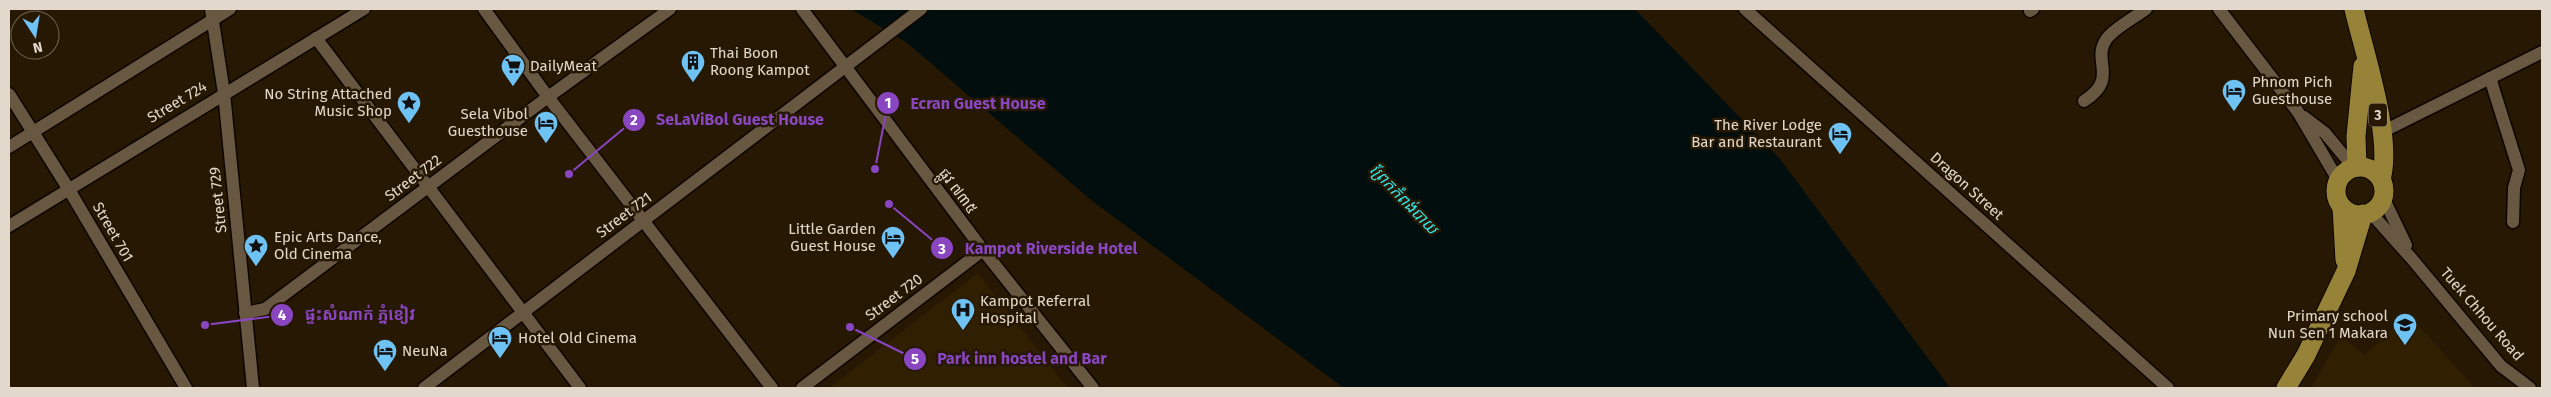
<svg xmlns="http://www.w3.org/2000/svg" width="2551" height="397" font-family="'Fira Sans','Noto Sans Khmer',sans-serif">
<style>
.built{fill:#311f02}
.water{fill:#020e0e}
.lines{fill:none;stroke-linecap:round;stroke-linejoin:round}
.minor-casing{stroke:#0e0400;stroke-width:15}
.highway-casing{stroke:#0e0400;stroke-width:21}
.minor{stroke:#685841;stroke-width:12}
.highway{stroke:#968338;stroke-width:19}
.labels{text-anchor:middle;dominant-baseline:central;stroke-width:5;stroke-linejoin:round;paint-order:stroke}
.shield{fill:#261803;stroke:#aa9f90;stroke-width:1}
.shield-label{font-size:14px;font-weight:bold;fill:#e2d9cc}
.poi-label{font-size:15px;fill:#e2d9cc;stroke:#261803;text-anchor:start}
.street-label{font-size:15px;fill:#e2d9cc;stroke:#261803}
.water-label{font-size:16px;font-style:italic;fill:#33e3e7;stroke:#261803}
.leader{fill:none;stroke:#8a46c1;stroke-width:2}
.callout-dot{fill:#8a46c1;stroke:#261803;stroke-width:2}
.mark-label{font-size:15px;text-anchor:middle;font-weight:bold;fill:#fff}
.callout-label{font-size:16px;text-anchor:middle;font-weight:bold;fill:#8a46c1;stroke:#261803;stroke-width:5;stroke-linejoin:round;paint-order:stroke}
</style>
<rect width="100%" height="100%" fill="#261803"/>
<g class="built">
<path d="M978,273L1068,388H829Z"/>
<path d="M2408,314L2475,388H2311L2341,336L2365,355Z"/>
</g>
<path class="water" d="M851,9H1635L1780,159L1950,388H1344L1091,200L906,42Z"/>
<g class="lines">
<defs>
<g id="minor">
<path d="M211,9L224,93L253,388"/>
<path d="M484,9L548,97L772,388"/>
<path d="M802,9L983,250L1093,388"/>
<path d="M1745,9L2168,388"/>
<path d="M2219,9L2298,112L2338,180"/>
<path d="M2030,11L2033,9"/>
<path d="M316,38L580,388"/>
<path d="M2490,78L2519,170L2514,188L2513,222"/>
<path d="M9,94L68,188L186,388"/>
<path d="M2084,101C2121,77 2089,60 2108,37C2118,26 2134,18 2146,9"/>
<path d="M2304,117L2325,133L2354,168"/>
<path d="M2382,132L2542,52"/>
<path d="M9,147L230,9"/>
<path d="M2383,197L2406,245"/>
<path d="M2370,212L2412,259L2501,366L2530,388"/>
<path d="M9,226L364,9"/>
<path d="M245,313L265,309L548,97L670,9"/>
<path d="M424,388L921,9"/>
<path d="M802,388L983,250"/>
</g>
<g id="highway">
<path d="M2354,9C2364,52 2393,138 2381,179"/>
<path d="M2357,167L2356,136L2363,66"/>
<circle cx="2360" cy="191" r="24"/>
<path d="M2342,207L2345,260"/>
<path d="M2286,388L2306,355L2346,271L2363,214"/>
</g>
</defs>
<use href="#minor" class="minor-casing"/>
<use href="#highway" class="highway-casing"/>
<use href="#minor" class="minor"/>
<use href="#highway" class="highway"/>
</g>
<defs>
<symbol id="building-pin" viewBox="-11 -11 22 30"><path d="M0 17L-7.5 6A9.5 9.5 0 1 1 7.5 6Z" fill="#6fc2f4" stroke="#261803"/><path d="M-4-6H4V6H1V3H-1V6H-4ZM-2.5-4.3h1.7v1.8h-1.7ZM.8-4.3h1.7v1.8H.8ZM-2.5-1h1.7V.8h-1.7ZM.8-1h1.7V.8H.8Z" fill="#111"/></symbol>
<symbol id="supermarket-pin" viewBox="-11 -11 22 30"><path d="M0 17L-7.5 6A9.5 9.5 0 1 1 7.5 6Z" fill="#6fc2f4" stroke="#261803"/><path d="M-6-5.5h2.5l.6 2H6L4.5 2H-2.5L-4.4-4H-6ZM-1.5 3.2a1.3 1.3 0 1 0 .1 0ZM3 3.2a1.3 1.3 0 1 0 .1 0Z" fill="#111"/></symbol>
<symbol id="hotel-pin" viewBox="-11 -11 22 30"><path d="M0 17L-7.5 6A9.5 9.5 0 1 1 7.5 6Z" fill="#6fc2f4" stroke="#261803"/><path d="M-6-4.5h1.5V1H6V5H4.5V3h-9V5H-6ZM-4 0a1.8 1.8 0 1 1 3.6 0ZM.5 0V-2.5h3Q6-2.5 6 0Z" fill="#111"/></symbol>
<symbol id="sight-pin" viewBox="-11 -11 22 30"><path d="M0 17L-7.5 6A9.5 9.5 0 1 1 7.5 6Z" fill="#6fc2f4" stroke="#261803"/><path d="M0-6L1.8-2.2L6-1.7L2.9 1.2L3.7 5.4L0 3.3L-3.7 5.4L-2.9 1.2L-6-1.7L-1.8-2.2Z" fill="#111"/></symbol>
<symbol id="hospital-pin" viewBox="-11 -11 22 30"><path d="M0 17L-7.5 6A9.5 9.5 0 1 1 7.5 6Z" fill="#6fc2f4" stroke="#261803"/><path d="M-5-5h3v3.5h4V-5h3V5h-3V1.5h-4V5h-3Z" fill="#111"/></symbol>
<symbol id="school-pin" viewBox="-11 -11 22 30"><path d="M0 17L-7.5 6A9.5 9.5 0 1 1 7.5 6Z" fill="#6fc2f4" stroke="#261803"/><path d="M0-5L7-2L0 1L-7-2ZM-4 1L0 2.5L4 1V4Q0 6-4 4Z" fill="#111"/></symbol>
</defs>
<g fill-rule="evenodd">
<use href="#building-pin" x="679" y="48" width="28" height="38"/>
<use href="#supermarket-pin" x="499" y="52" width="28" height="38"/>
<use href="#hotel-pin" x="2220" y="77" width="28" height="38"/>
<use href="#sight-pin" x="395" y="89" width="28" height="38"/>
<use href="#hotel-pin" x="532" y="109" width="28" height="38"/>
<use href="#hotel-pin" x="1826" y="120" width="28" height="38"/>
<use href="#hotel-pin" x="879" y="224" width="28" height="38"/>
<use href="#sight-pin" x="242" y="232" width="28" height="38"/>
<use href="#hospital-pin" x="949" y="296" width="28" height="38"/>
<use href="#school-pin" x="2391" y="311" width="28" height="38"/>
<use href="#hotel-pin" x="486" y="324" width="28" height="38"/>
<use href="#hotel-pin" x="371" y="337" width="28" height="38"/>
</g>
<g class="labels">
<rect class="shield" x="2369" y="103.5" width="18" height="23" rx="4"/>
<g class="shield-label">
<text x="2378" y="115">3</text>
</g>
<g class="poi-label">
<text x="710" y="53">Thai Boon<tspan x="710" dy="17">Roong Kampot</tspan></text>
<text x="530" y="66">DailyMeat</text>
<text x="2252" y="82">Phnom Pich<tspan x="2252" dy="17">Guesthouse</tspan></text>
<text x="392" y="94" text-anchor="end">No String Attached<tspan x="392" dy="17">Music Shop</tspan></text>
<text x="528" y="114" text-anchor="end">Sela Vibol<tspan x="528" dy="17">Guesthouse</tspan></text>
<text x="1822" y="125" text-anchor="end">The River Lodge<tspan x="1822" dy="17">Bar and Restaurant</tspan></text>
<text x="876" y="229" text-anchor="end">Little Garden<tspan x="876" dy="17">Guest House</tspan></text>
<text x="274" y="237">Epic Arts Dance,<tspan x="274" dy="17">Old Cinema</tspan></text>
<text x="980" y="301">Kampot Referral<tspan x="980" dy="17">Hospital</tspan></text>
<text x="2388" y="316" text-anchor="end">Primary school<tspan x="2388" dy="17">Nun Sen 1 Makara</tspan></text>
<text x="518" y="338">Hotel Old Cinema</text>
<text x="402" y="351">NeuNa</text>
</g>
<g class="street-label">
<text transform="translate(177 102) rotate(-31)">Street 724</text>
<text transform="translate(413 178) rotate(-37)">Street 722</text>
<text transform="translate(1967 186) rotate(42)">Dragon Street</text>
<text transform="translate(958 191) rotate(53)">ផ្លូវ ៧៣៥</text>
<text transform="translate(218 200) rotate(-96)">Street 729</text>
<text transform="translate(624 215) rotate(-37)">Street 721</text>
<text transform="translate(113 232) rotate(60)">Street 701</text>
<text transform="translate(894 297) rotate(-37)">Street 720</text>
<text transform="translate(2482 314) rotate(49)">Tuek Chhou Road</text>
</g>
<g class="water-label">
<text transform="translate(1404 199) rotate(46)">ព្រែកកំពង់បាយ</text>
</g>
</g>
<path class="leader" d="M875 169L888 103M569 174L634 120M889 204L942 248M205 325L282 315M850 327L915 359"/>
<g class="callout-dot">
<circle cx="875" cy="169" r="5"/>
<circle cx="569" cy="174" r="5"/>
<circle cx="889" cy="204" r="5"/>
<circle cx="205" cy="325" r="5"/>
<circle cx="850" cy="327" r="5"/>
<circle cx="888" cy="103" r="12"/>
<circle cx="634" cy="120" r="12"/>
<circle cx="942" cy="248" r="12"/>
<circle cx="282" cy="315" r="12"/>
<circle cx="915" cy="359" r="12"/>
</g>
<g class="mark-label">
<text x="888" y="108">1</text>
<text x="634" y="125">2</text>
<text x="942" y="254">3</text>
<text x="282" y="320">4</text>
<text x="915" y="364">5</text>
</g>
<g class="callout-label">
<text x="978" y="109">Ecran Guest House</text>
<text x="740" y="125">SeLaViBol Guest House</text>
<text x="1051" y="254">Kampot Riverside Hotel</text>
<text x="360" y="320">ផ្ទះសំណាក់ ភ្នំខៀវ</text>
<text x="1022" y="364">Park inn hostel and Bar</text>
</g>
<rect width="2551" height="397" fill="none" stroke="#e2d9cc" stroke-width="20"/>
<g transform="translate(35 35) rotate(168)"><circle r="24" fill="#261803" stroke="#716553"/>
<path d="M0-4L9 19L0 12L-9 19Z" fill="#6fc2f4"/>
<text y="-8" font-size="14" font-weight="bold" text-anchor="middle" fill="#e2d9cc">N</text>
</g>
</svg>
